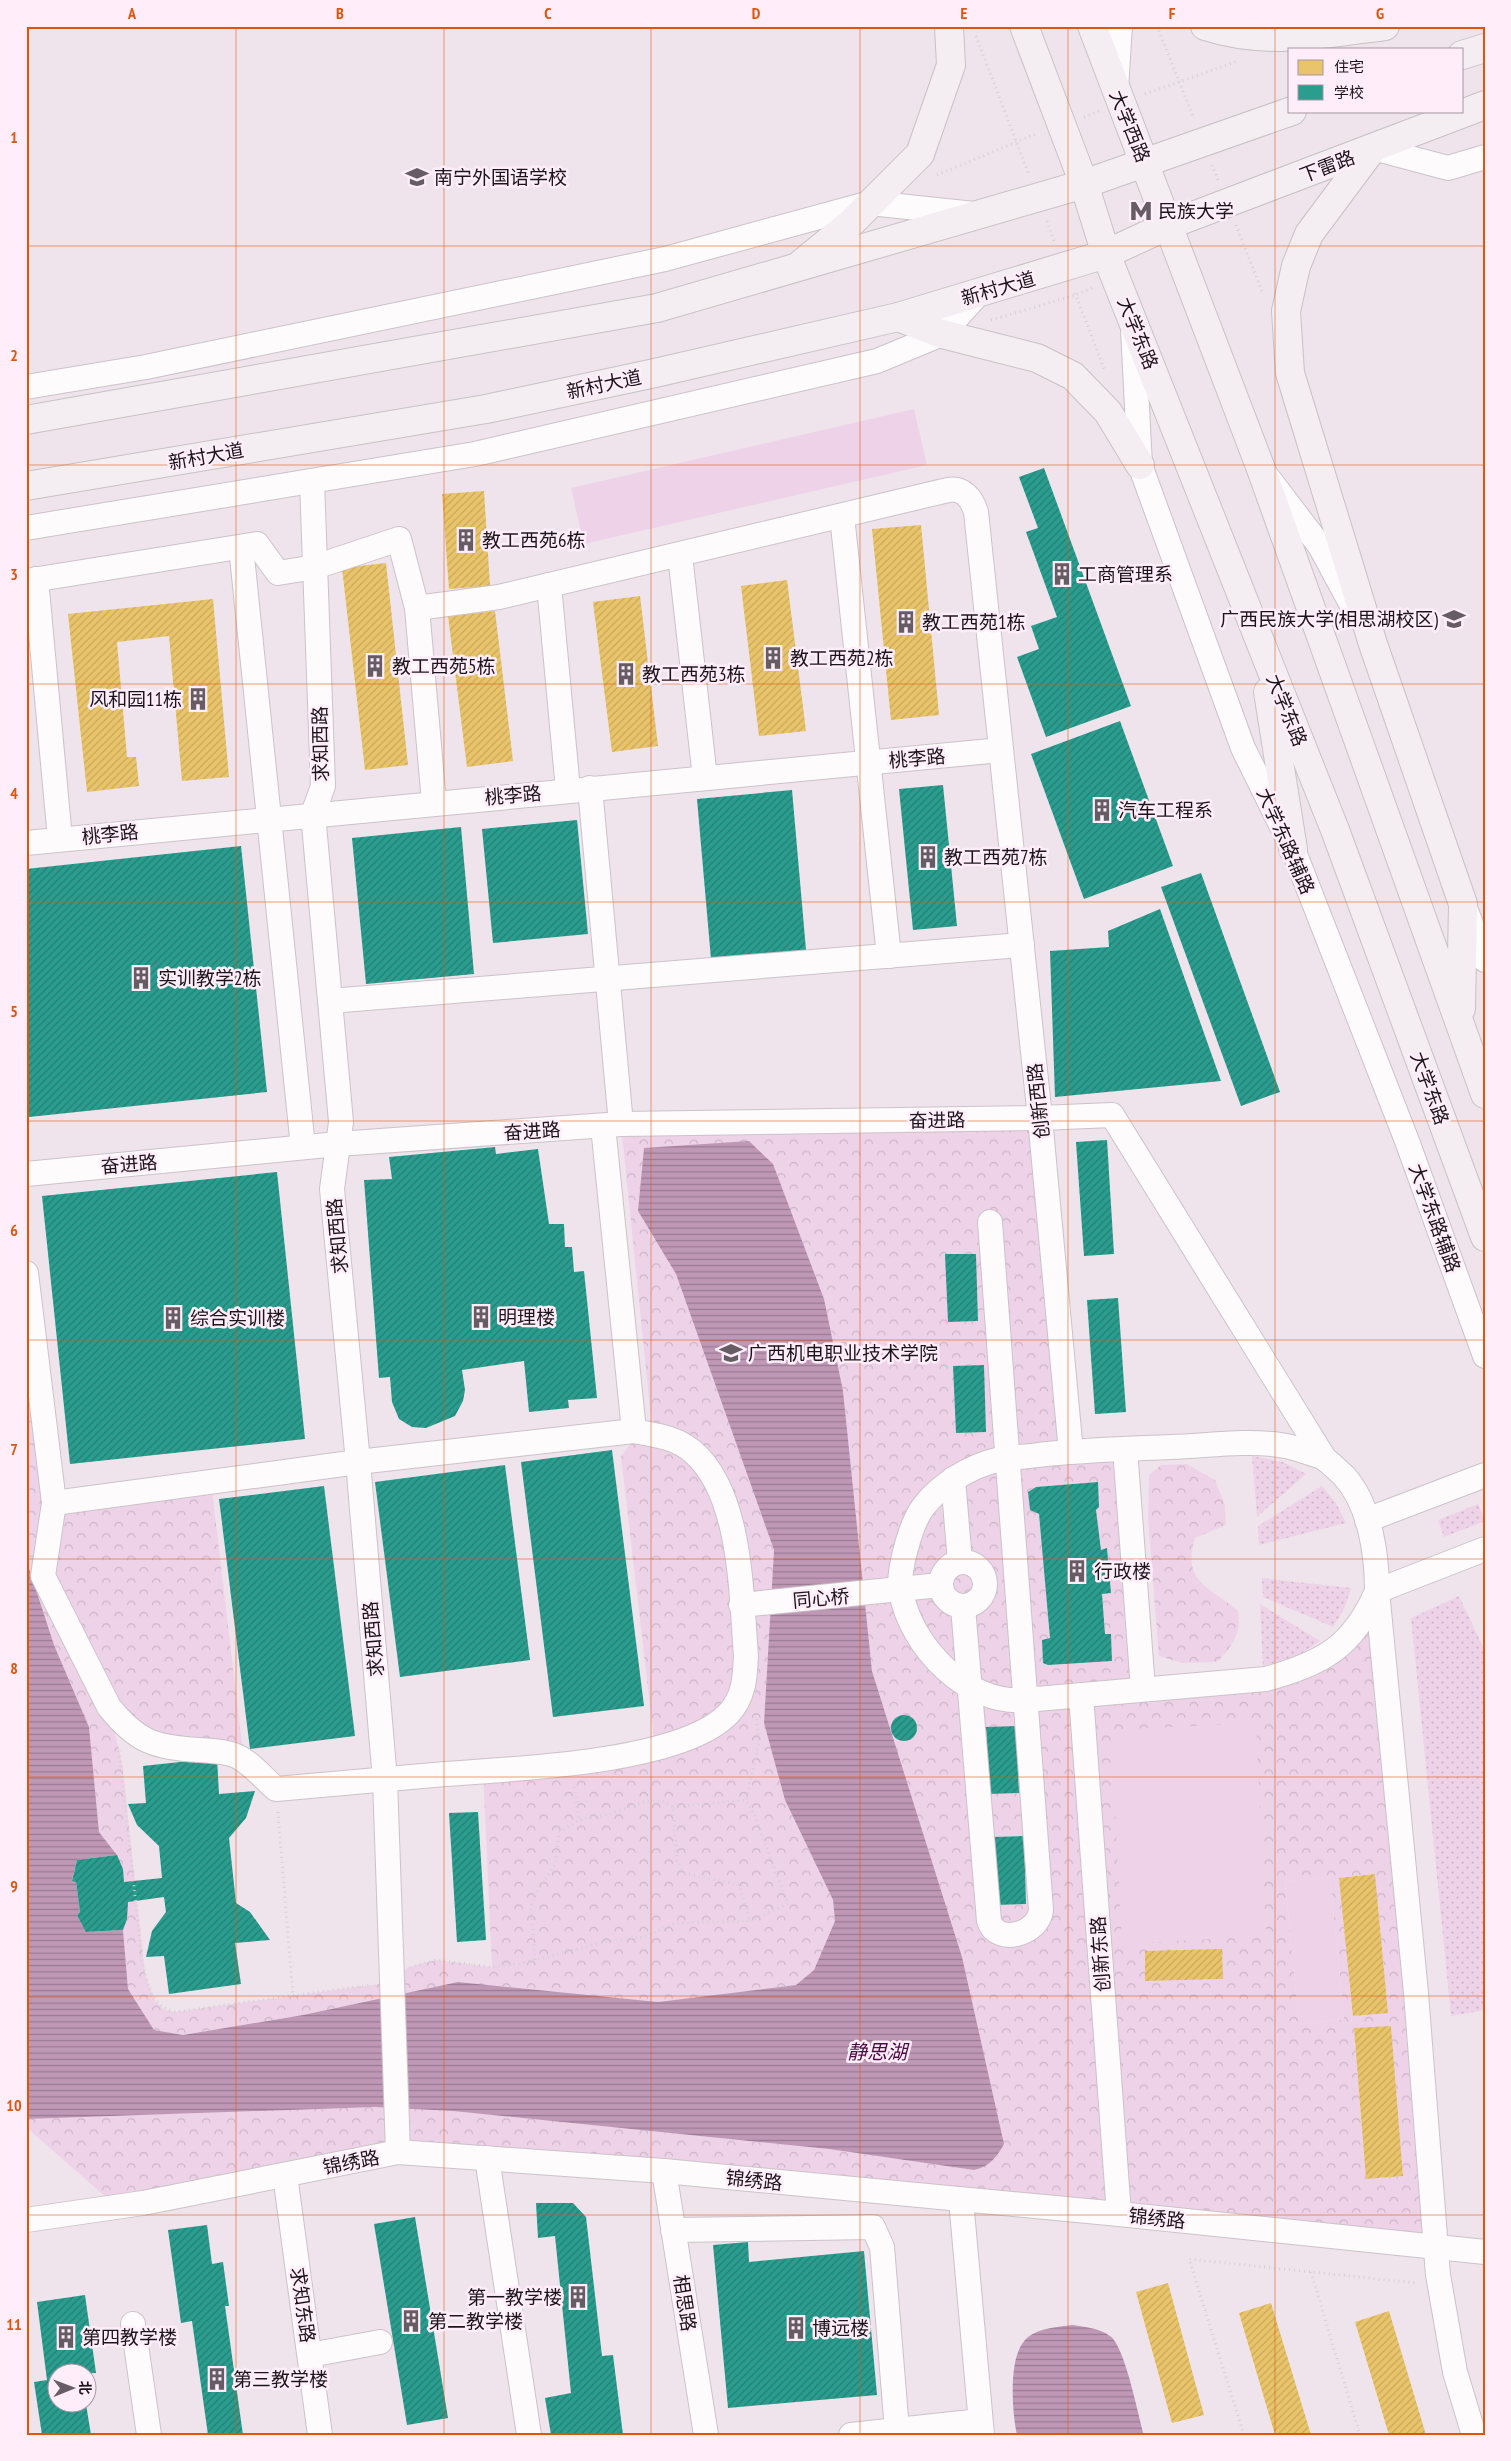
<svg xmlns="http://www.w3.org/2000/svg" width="1511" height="2461" font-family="'PT Sans Narrow','Noto Sans SC',sans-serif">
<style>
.grass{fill:url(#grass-dots)}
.forest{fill:url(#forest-crowns);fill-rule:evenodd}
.garden{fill:#eed3e8}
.water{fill:url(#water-rules)}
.homes{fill:url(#homes-hatch)}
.schools{fill:url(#schools-hatch)}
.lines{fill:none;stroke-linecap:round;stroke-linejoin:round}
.minor-casing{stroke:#ccc2c9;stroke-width:26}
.major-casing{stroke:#c7c2c5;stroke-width:30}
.path{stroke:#d4d0d2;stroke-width:3;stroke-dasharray:1 4;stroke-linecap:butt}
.minor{stroke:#fdfbfc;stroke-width:24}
.major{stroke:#f4edf2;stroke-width:28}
.grid{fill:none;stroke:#de560d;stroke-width:1;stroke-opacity:0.55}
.labels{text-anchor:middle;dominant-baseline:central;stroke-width:5;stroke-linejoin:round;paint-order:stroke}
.street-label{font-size:19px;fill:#1b1419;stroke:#ffeefa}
.poi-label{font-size:19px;fill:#1b1419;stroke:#ffeefa;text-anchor:start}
.water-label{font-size:20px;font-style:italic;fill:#4d0d44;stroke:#ffeefa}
.neatline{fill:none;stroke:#de560d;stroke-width:2}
.grid-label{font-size:16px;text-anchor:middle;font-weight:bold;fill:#de560d}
</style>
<defs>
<pattern id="grass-dots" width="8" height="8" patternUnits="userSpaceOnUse" patternTransform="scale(1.25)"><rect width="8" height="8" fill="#eed3e8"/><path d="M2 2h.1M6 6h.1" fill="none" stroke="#ccb4c6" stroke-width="1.8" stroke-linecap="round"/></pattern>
<pattern id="forest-crowns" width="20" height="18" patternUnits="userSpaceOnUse" patternTransform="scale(1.25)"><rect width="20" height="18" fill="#eed3e8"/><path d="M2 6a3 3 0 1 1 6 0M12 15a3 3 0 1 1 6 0" fill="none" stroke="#ccb4c6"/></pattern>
<pattern id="water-rules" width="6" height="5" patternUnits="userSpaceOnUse" patternTransform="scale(1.25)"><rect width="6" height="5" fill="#bf98b6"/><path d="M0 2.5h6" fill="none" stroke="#9a7b93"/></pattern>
<pattern id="homes-hatch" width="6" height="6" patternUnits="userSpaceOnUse" patternTransform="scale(1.25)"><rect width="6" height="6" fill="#e9c46a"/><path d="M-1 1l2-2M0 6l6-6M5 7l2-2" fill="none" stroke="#c7a85b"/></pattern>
<pattern id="schools-hatch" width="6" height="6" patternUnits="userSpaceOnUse" patternTransform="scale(1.25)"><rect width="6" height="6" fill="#2a9d8f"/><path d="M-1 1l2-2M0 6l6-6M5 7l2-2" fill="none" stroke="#237f74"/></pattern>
</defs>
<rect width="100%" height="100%" fill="#efe4ec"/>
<g class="grass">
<path d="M1252,1456L1283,1462L1306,1474L1257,1517Z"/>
<path d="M1322,1486L1336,1503L1346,1523L1259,1545L1258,1526Z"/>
<path d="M1478,1504L1485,1521L1444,1537L1438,1520Z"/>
<path d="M1262,1578L1351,1588L1344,1609L1333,1627L1263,1597Z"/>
<path d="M1459,1596L1485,1651V2010L1451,2016L1411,1618Z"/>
<path d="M1260,1604L1320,1641L1298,1656L1263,1666Z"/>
</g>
<g class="forest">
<path d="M1040,1118L1071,1451L1125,1449L1143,1689L1293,1671L1370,1608L1435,2246L398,2152L117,2207L26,2127V2119L375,2107L453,2111L829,2149L974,2170C985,2167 991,2162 999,2154L962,1957L872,1671L843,1391L638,1211L676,1274L774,1550L764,1723L785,1800L833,1900L835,1921L814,1970L796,1985L658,2002L458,1982L303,2015L183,2035L154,2030L128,1989L123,1930L86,1932L77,1915L80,1912L76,1882L72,1881L77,1860L117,1854L99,1832L89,1727L54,1645L26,1559V1273L54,1502L211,1481L244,1761L176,1748L109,1709L122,1762L145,1973L155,2001L165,2010L175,2012L393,1982L408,1967L436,1960L492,1967L483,1771L655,1749L621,1456L651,1419L621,1124ZM946,1254H976L978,1321L948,1322ZM984,1365L986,1432L956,1433L953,1366ZM1098,1482L1099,1507L1096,1510L1101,1550L1107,1549L1111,1593L1102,1594L1105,1634H1111L1112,1661L1048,1665L1043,1663L1042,1640L1050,1638L1039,1514L1030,1510L1028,1492L1035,1487ZM1016,1726L1019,1793L989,1794L986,1727ZM1023,1836L1026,1904L996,1905L993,1837ZM1375,1874L1388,2012L1354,2016L1339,1878ZM1330,1877L1344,2019L1299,2024L1285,1881ZM1222,1950V1979L1145,1981V1951ZM1391,2026L1403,2176L1366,2179L1354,2029Z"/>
<path d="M1187,1464L1215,1480L1225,1505L1226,1525L1195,1538C1181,1583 1211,1587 1238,1611C1242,1633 1232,1647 1217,1662L1182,1663L1159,1656L1148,1520L1149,1475L1161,1465Z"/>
</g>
<g class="garden">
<path d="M914,409L927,465L584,544L571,488Z"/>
<path d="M1256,1723L1266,1936L1122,1944L1111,1730Z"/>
<path d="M1330,1877L1344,2019L1299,2024L1285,1881Z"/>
</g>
<g class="water">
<path d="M749,1141L773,1164L824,1299L843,1391L872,1671L962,1957L1004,2144C997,2157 989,2167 974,2170L829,2149L453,2111L375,2107L26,2119V1559L54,1645L89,1727L99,1832L117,1855L77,1860L72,1880L76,1882L80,1912L77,1915L87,1932L123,1930L128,1989L154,2030L183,2035L303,2015L458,1982L658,2002L796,1985L814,1970L835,1921L833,1900L785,1800L764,1723L774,1550L676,1274L638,1211L644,1148Z"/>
<path d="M1073,2325C1085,2327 1099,2328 1110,2336C1125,2346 1138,2415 1144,2435H1017C1012,2412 1008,2358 1025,2340C1036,2328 1058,2327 1073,2325Z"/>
</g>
<g class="homes">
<path d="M484,491L490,586L449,589L442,494Z"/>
<path d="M921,525L939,715L891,720L872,529Z"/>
<path d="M386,563L408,765L365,770L342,568Z"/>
<path d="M787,580L806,731L759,736L741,586Z"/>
<path d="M640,596L658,746L612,752L593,602Z"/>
<path d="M213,599L229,777L182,781L169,636L117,642L127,757H136L139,786L87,792L68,614Z"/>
<path d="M495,611L513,761L467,767L448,616Z"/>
<path d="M1375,1874L1388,2013L1353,2016L1339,1878Z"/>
<path d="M1222,1949L1223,1979L1145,1981V1951Z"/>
<path d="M1391,2026L1403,2176L1366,2179L1354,2028Z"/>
<path d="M1168,2283L1204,2415L1172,2423L1136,2292Z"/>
<path d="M1271,2303L1311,2435H1275L1239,2313Z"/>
<path d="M1389,2311L1426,2435H1389L1355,2322Z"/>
</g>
<g class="schools">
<path d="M1044,468L1131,706L1046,737L1017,657L1039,649L1031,626L1057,617L1026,532L1038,528L1019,477Z"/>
<path d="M1120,721L1173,866L1084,899L1031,754Z"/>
<path d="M943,785L957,926L913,930L899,789Z"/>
<path d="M792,790L806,950L711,959L697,799Z"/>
<path d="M577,820L588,934L493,943L482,829Z"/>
<path d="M461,827L474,974L366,984L352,838Z"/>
<path d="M241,846L267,1092L29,1117L26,1088V869Z"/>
<path d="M1201,873L1280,1092L1241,1106L1161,887Z"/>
<path d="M1160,909L1221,1081L1055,1097L1050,951L1109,947L1108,931Z"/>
<path d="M1107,1140L1114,1254L1084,1256L1076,1142Z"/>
<path d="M495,1147L496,1154L538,1149L549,1224H564L565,1247H572L574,1272L584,1271L597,1398L568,1400L569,1408L529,1412L524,1361L462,1370L465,1390L463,1401L455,1416L426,1428L412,1427L399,1419L392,1402L390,1377L379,1378L364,1180L392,1179L389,1157Z"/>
<path d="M277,1172L305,1439L70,1464L42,1196Z"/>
<path d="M945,1254H976L978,1321L948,1322Z"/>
<path d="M1118,1298L1126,1412L1095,1414L1087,1300Z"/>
<path d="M984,1365L986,1432L956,1433L953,1366Z"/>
<path d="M612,1450L644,1706L553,1717L521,1462Z"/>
<path d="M505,1465L530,1660L400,1677L375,1482Z"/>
<path d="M1098,1482L1099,1507L1096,1510L1101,1550L1107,1548L1111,1593L1102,1594L1105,1634H1111L1112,1661L1048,1665L1043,1663L1042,1640L1050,1638L1039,1514L1030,1510L1028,1492L1036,1487Z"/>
<path d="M324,1486L355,1736L250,1749L219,1499Z"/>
<circle cx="904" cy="1728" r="13"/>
<path d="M1017,1726L1019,1793L989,1794L986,1727Z"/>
<path d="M217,1758L219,1794L255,1791L246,1818L229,1838L236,1903L250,1912L270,1940L235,1943L241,1984L169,1994L164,1956L146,1957L152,1931L166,1912L164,1897L128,1902L127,1919L123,1930L86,1932L77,1915L80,1912L76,1882L72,1881L77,1860L117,1855L123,1869L124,1882L162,1878L159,1846L137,1825L128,1804L146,1803L143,1766Z"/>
<path d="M478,1812L486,1940L457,1942L449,1813Z"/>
<path d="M1024,1836L1026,1904L996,1905L993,1837Z"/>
<path d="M536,2203H573L586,2217L602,2356L613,2355L623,2435H551L545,2398L571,2393L555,2236L538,2238Z"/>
<path d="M415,2217L448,2418L407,2425L374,2224Z"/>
<path d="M207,2225L212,2264L223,2262L229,2306H225L243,2435H208L192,2321L181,2323L168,2230Z"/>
<path d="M748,2242L749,2262L864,2251L877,2395L728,2408L713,2245Z"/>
<path d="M85,2295L96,2373L58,2374V2404H86L91,2435H42L34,2382L47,2380L37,2302Z"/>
</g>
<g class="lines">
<defs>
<g id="minor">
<path d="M1116,89L1120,26"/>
<path d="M1373,148L1448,168L1485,157"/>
<path d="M1133,330L1140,465L1243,748L1293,849L1407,1141L1485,1356"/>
<path d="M26,387L146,367L665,259L870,203L974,214"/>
<path d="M1269,479L1320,546L1354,609"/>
<path d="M312,481L323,786L313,814L341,1122L332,1189L358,1462L385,1780L398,2152"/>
<path d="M842,516L889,956"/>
<path d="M26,528L475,454L877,361L942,334L979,293"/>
<path d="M241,547L303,1147"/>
<path d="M680,555L705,778"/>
<path d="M36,579L60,839"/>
<path d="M26,581L257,544L278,573L315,567L399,539L417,608L499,597L948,490C963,487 972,499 976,512L1040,1118L1071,1452"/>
<path d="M549,585L568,790"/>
<path d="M417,608L434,803"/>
<path d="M590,788L621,1124"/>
<path d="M26,843L1001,750"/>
<path d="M1465,908L1485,960"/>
<path d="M330,1001L1022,945"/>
<path d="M26,1174L338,1144L621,1124L1040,1118L1112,1115L1324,1458C1331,1464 1338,1470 1344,1476C1370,1504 1377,1555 1377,1591L1416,1993L1438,2275L1455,2372L1474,2435"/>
<path d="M26,1273L54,1503L43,1576L109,1707C138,1743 155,1747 199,1750C211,1751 223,1751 234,1755C250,1761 263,1778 276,1789C332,1784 389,1779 445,1774C513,1769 683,1763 729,1713C744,1697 745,1677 746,1656C741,1595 742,1493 692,1451C675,1437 655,1435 634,1431"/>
<path d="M1125,1449L1143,1689"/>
<path d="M1324,1458C1309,1453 1296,1447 1280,1445C1245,1440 1206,1446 1171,1447C1126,1449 1082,1450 1038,1455C1025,1457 1010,1457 997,1460C971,1466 941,1484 924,1506C911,1522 897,1572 901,1592C911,1647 967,1705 1025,1700L1266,1679C1323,1663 1353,1647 1377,1591L1485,1549"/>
<path d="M953,1479L960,1562"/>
<path d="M54,1503L358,1462L634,1431L603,1126"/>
<path d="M1367,1520L1485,1475"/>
<circle cx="963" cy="1584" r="22"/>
<path d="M741,1605L940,1585"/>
<path d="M963,1607L989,1921C997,1946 1039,1934 1041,1910L990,1222"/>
<path d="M1081,1695L1119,2214"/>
<path d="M487,2158L529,2435"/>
<path d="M664,2171L706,2435"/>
<path d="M285,2175L320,2435"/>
<path d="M961,2200L982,2435"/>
<path d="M26,2220L143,2203L398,2152L664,2171L1119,2214L1485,2252"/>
<path d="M673,2230L873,2227L882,2247L897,2430"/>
<path d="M133,2324L149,2435"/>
<path d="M310,2355L380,2342"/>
<path d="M851,2435L980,2421"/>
</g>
<g id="major">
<path d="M1024,26L1084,184L1106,254L1335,830L1485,1237"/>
<path d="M1092,26L1261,469L1485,1094"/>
<path d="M1205,26C1267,46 1321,34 1385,26"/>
<path d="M1462,55L1485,48"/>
<path d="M1373,148L1309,234L1296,266L1286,311L1290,373L1373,644L1463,904L1461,1009"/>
<path d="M802,263L851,223L920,154L951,65L949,26"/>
<path d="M898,317L942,334L1037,358L1073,376L1108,412L1140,465"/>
<path d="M26,420L657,308L1084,184L1292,111"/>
<path d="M26,486L486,409L655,373L898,317L1106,254L1169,225L1485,105"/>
<path d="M1268,692L1293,849"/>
</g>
</defs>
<use href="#minor" class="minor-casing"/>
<use href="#major" class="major-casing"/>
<g class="path">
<path d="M1157,26L1194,119"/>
<path d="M976,36L1029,175"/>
<path d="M1145,94L1238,61"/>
<path d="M1084,117L1099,111"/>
<path d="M1212,165L1218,180"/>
<path d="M937,175L1038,133"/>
<path d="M1047,221L1055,243"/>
<path d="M1236,225L1263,294"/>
<path d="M1075,293L1105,371"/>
<path d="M991,320L1076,295L1092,288"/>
<path d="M119,1751L142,1960C147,1982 150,2006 175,2012L370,1985"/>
<path d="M574,1787L579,1820L609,1814L646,1801H663L673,1807L677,1861L684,1873L739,1885L747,1909L749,1921L788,1904L753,1812L746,1800L759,1743L756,1715"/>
<path d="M673,1807L746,1800"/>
<path d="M278,1812L293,1997"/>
<path d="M535,1960L531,1907L537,1892L555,1865L559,1832L579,1820"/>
<path d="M415,1966L436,1960L492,1967L523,1963L609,1941L644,1937L676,1923L749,1921"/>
<path d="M1311,2272L1360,2435"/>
<path d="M1244,2435L1189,2259L1416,2283"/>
</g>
<use href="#minor" class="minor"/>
<use href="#major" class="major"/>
</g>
<path class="grid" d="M236,26V2435M444,26V2435M651,26V2435M860,26V2435M1068,26V2435M1275,26V2435M26,246H1485M26,465H1485M26,684H1485M26,902H1485M26,1121H1485M26,1340H1485M26,1559H1485M26,1777H1485M26,1996H1485M26,2215H1485"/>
<defs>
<symbol id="school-bare" viewBox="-9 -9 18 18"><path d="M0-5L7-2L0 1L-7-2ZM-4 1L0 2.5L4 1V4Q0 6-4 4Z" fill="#655d63" stroke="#ffeefa" stroke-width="2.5" paint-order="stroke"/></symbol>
<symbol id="metro-bare" viewBox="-9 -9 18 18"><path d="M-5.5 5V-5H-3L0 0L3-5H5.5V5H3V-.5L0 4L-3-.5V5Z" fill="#655d63" stroke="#ffeefa" stroke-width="2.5" paint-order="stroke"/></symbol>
<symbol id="building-bare" viewBox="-9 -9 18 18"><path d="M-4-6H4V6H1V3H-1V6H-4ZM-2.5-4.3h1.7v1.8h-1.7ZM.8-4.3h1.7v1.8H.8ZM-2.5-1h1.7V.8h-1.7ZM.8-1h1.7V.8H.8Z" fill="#655d63" stroke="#ffeefa" stroke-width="2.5" paint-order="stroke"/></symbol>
<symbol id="university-bare" viewBox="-9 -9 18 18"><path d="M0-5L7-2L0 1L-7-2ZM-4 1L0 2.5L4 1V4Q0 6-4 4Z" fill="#655d63" stroke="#ffeefa" stroke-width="2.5" paint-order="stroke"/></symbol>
</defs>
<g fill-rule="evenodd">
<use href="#school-bare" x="401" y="161" width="32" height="32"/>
<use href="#metro-bare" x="1125" y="195" width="32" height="32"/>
<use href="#building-bare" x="450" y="524" width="32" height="32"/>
<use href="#building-bare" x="1046" y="558" width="32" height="32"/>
<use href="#university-bare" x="1438" y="603" width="32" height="32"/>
<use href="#building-bare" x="890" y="606" width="32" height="32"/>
<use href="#building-bare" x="757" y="642" width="32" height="32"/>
<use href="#building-bare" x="359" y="650" width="32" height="32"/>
<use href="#building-bare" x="610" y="658" width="32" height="32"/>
<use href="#building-bare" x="182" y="683" width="32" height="32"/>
<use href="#building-bare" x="1086" y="794" width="32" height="32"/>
<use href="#building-bare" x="912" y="841" width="32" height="32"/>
<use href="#building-bare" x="125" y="962" width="32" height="32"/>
<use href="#building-bare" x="465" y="1301" width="32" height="32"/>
<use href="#building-bare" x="157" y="1302" width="32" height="32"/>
<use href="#university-bare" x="715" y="1337" width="32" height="32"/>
<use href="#building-bare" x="1061" y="1555" width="32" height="32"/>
<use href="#building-bare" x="562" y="2281" width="32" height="32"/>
<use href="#building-bare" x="395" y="2305" width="32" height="32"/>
<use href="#building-bare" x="780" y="2312" width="32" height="32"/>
<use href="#building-bare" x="50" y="2321" width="32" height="32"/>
<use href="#building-bare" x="201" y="2363" width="32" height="32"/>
</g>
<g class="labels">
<g class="street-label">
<text transform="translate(1130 126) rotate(68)">大学西路</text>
<text transform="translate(1327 166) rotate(-21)">下雷路</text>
<text transform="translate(998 288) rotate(-16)">新村大道</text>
<text transform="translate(1138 333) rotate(68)">大学东路</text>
<text transform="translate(604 384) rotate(-12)">新村大道</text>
<text transform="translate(206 456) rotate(-10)">新村大道</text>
<text transform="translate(1287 710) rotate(68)">大学东路</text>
<text transform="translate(320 744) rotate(-91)">求知西路</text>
<text transform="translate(917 758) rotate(-5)">桃李路</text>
<text transform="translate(513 795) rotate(-5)">桃李路</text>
<text transform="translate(110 834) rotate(-6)">桃李路</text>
<text transform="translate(1286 841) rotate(66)">大学东路辅路</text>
<text transform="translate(1430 1088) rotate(70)">大学东路</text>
<text transform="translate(1038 1101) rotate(-96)">创新西路</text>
<text transform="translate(937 1120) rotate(-1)">奋进路</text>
<text transform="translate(532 1131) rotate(-4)">奋进路</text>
<text transform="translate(129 1164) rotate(-5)">奋进路</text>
<text transform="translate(1435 1218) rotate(70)">大学东路辅路</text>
<text transform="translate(337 1236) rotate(-95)">求知西路</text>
<text transform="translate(821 1598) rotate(-5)">同心桥</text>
<text transform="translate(373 1639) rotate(-95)">求知西路</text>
<text transform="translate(1100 1954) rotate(-94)">创新东路</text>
<text transform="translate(351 2162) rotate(-11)">锦绣路</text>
<text transform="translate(754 2180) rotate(6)">锦绣路</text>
<text transform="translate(1157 2218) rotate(6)">锦绣路</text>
<text transform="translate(685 2303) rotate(81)">相思路</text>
<text transform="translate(303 2305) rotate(82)">求知东路</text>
</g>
<g class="poi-label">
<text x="434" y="177">南宁外国语学校</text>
<text x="1158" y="211">民族大学</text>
<text x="482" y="540">教工西苑6栋</text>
<text x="1078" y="574">工商管理系</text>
<text x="1438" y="619" text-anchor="end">广西民族大学(相思湖校区)</text>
<text x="922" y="622">教工西苑1栋</text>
<text x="790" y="658">教工西苑2栋</text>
<text x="392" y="666">教工西苑5栋</text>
<text x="642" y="674">教工西苑3栋</text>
<text x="182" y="699" text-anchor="end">风和园11栋</text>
<text x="1118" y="810">汽车工程系</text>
<text x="944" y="857">教工西苑7栋</text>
<text x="158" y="978">实训教学2栋</text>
<text x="498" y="1317">明理楼</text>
<text x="190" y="1318">综合实训楼</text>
<text x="748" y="1353">广西机电职业技术学院</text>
<text x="1094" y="1571">行政楼</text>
<text x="562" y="2297" text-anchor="end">第一教学楼</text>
<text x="428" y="2321">第二教学楼</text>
<text x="812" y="2328">博远楼</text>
<text x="82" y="2337">第四教学楼</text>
<text x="233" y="2379">第三教学楼</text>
</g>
<g class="water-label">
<text x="877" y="2052">静思湖</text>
</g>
</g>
<rect width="1511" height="2461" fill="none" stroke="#ffeefa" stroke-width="55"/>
<rect x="1288" y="48" width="175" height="65" fill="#ffeefa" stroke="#a497a0"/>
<rect x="1298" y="60" width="25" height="15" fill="#e9c46a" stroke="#a497a0"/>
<text x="1334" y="72" font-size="15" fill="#1b1419">住宅</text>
<rect x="1298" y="85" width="25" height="15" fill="#2a9d8f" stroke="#a497a0"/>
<text x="1334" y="98" font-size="15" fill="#1b1419">学校</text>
<g transform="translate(72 2388) rotate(89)"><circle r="24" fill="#ffeefa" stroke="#a497a0"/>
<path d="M0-4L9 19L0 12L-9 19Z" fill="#655d63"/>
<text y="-8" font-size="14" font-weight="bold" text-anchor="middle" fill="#1b1419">北</text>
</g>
<rect x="28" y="28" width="1456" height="2406" class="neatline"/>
<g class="grid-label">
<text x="132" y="19">A</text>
<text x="340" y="19">B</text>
<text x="548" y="19">C</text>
<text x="756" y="19">D</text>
<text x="964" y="19">E</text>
<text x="1172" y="19">F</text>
<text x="1380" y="19">G</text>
<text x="14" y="143">1</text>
<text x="14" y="361">2</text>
<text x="14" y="580">3</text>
<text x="14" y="799">4</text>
<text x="14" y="1017">5</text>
<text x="14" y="1236">6</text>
<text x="14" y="1455">7</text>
<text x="14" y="1674">8</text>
<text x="14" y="1892">9</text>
<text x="14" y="2111">10</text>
<text x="14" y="2330">11</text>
</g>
</svg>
